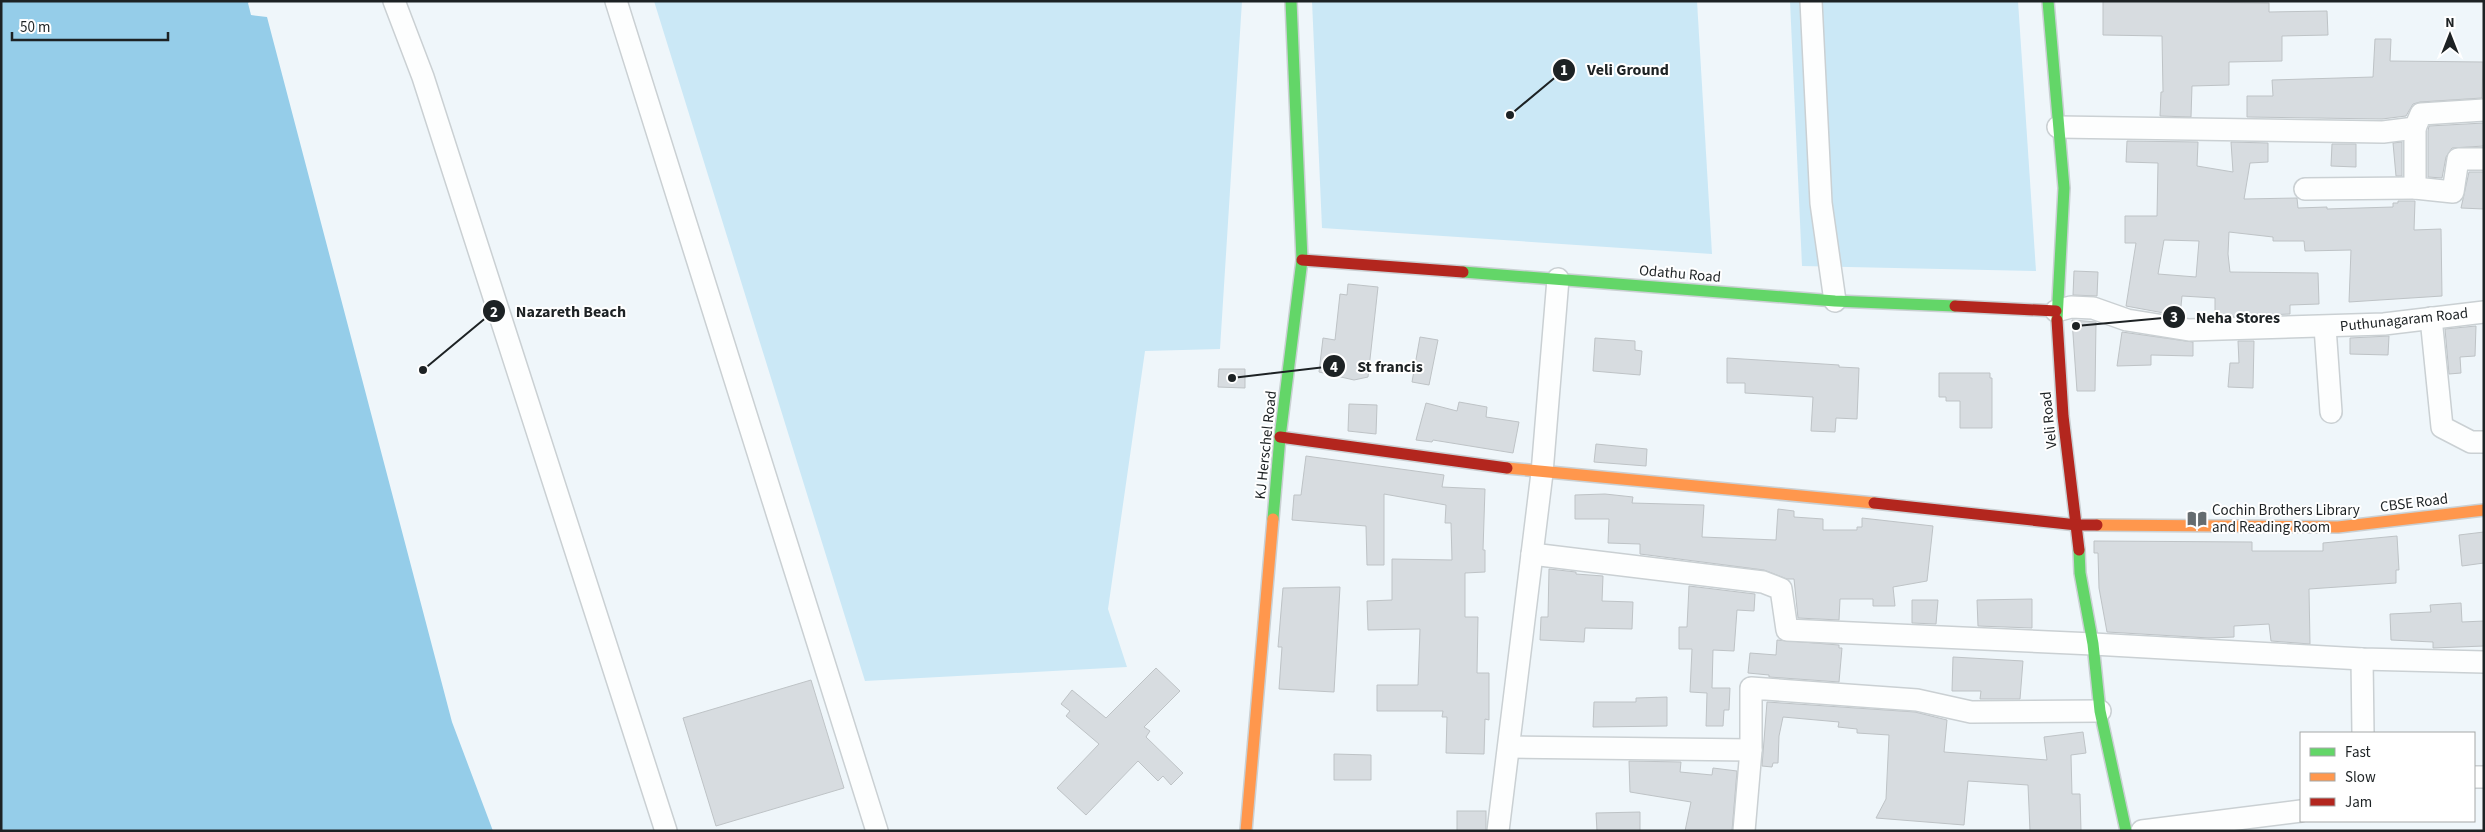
<svg xmlns="http://www.w3.org/2000/svg" width="2485" height="832" font-family="'Source Sans 3',sans-serif">
<style>
.green{fill:#cbe8f6}
.water{fill:#95cde9}
.building{fill:#d7dce0;stroke:#bec3c6;fill-rule:evenodd}
.lines{fill:none;stroke-linecap:round;stroke-linejoin:round}
.street-casing{stroke:#cad0d3;stroke-width:24}
.fast-casing{stroke:#cad0d3;stroke-width:14}
.slow-casing{stroke:#cad0d3;stroke-width:14}
.jam-casing{stroke:#cad0d3;stroke-width:14}
.street{stroke:#fdfefe;stroke-width:21}
.fast{stroke:#63d668;stroke-width:11}
.slow{stroke:#ff974d;stroke-width:11}
.jam{stroke:#b3261e;stroke-width:11}
.labels{text-anchor:middle;dominant-baseline:central;stroke-width:4;stroke-linejoin:round;paint-order:stroke}
.street-label{font-size:15px;fill:#1d2224;stroke:#fff}
.poi-label{font-size:15px;fill:#1d2224;stroke:#fff;text-anchor:start}
.leader{fill:none;stroke:#1d2224;stroke-width:2}
.callout-dot{fill:#1d2224;stroke:#fff;stroke-width:2}
.mark-label{font-size:15px;text-anchor:middle;font-weight:bold;fill:#fff}
.callout-label{font-size:16px;text-anchor:middle;font-weight:bold;fill:#1d2224;stroke:#fff;stroke-width:4;stroke-linejoin:round;paint-order:stroke}
</style>
<rect width="100%" height="100%" fill="#eff6fa"/>
<g class="green">
<path d="M654,1H1242L1220,349L1145,351L1108,609L1127,667L865,681Z"/>
<path d="M1312,1H1697L1712,254L1322,228Z"/>
<path d="M1790,1H2018L2036,271L1802,266Z"/>
</g>
<path class="water" d="M1,1H250L248,3L251,15L267,17L452,722L493,831H1Z"/>
<g class="building">
<path d="M2103,1L2269,3V12L2327,11L2328,35L2282,36V61L2229,62V85L2192,86L2191,117L2160,116L2161,92H2163L2162,36L2103,35Z"/>
<path d="M2375,39H2391L2390,61L2483,62L2482,98L2420,102L2413,104L2406,116L2382,119L2247,117V96H2273L2272,80L2373,77Z"/>
<path d="M2484,123V146L2452,148L2446,157L2442,178L2428,177V131L2429,126Z"/>
<path d="M2127,141L2198,142L2197,166L2233,172L2231,142L2268,143V162L2250,163L2244,199L2297,198L2298,208L2327,207V209L2393,207V203H2398V201H2415L2414,230L2441,229L2442,296L2349,302L2351,250L2305,251L2304,241H2273V237L2229,232L2228,254L2230,272L2318,273L2319,304L2290,305V314L2215,317V298L2182,296L2180,316L2126,306L2136,243H2125V216H2157L2158,163L2126,162ZM2164,240L2199,241L2196,277L2158,274Z"/>
<path d="M2402,142V176H2396L2393,143Z"/>
<path d="M2332,144H2356V167L2331,166Z"/>
<path d="M2469,172H2484V209L2461,208Z"/>
<path d="M2074,271L2098,272L2097,296L2073,295Z"/>
<path d="M1348,284L1378,287L1368,377L1354,380L1319,372L1323,338L1335,340L1340,294L1347,295Z"/>
<path d="M2072,320L2096,322L2095,391H2077Z"/>
<path d="M2476,326L2475,356L2460,357L2461,373L2449,374L2445,329Z"/>
<path d="M2122,332L2193,342V356L2151,355V365L2117,366Z"/>
<path d="M2389,336L2388,355L2350,354V338Z"/>
<path d="M1420,337L1438,340L1429,385L1412,382Z"/>
<path d="M1595,338L1635,341V350L1642,351L1640,375L1593,371Z"/>
<path d="M2238,341H2254L2253,388L2228,387L2230,363H2239Z"/>
<path d="M1727,358L1839,365V367L1859,368L1857,419L1836,418L1835,432L1811,431L1813,397L1745,393V383H1727Z"/>
<path d="M1219,369H1245V388L1218,387Z"/>
<path d="M1939,373H1990V378H1992V428H1960V401H1946V397H1939Z"/>
<path d="M1459,402L1487,407L1486,417L1519,422L1513,453L1433,440L1432,442L1416,440L1426,403L1457,411Z"/>
<path d="M1349,404L1377,405L1376,434L1348,431Z"/>
<path d="M1596,444L1647,449L1646,466L1594,462Z"/>
<path d="M1306,456L1444,475L1442,487L1485,489L1483,550H1485V572L1465,573V617H1478L1477,673H1489V720L1485,719L1484,754L1446,753L1447,717H1442L1443,711H1377V685H1418L1420,629L1368,630L1367,601L1392,600V559L1452,560L1451,523H1445L1446,505L1384,494V565H1367L1366,526L1292,520L1294,495H1301Z"/>
<path d="M1605,494L1633,497L1632,503L1704,505L1702,537L1776,540L1778,509L1794,511V517L1823,519V530H1857V527H1862V518L1933,526L1927,581L1893,587L1895,606H1873V599H1840L1839,620L1798,618L1794,579H1787L1764,570L1640,554V544L1608,543L1609,519H1575V495Z"/>
<path d="M2484,532V563L2462,566L2459,535Z"/>
<path d="M2397,536L2399,570H2396V583L2309,589L2310,644L2271,641L2269,624L2234,626V637L2209,638L2107,632L2099,588L2098,553H2094V541L2252,542V551H2323V543Z"/>
<path d="M1549,569L1576,572V574L1603,576L1602,601L1633,602L1632,629L1585,628L1584,642L1540,640L1541,617H1548Z"/>
<path d="M1689,586L1755,594L1754,611L1737,610L1734,651L1713,650L1712,688H1730L1729,710H1724L1723,726H1706L1707,693L1690,692L1692,649H1679V627H1687Z"/>
<path d="M1340,587L1334,692L1279,689L1282,647H1278L1283,588Z"/>
<path d="M2032,599V628L1978,626L1977,600Z"/>
<path d="M1912,600H1938L1936,624L1912,623Z"/>
<path d="M2461,603L2462,622L2484,621V646L2433,648V642L2391,640L2390,614L2431,612L2430,605Z"/>
<path d="M1777,640L1839,645V648H1842L1839,682L1769,677V675L1748,673L1750,653L1776,655Z"/>
<path d="M1953,657L2023,661L2020,699H1980L1981,691H1952Z"/>
<path d="M1156,668L1180,691L1144,727L1150,731L1146,737L1183,773L1171,785L1163,776L1158,781L1138,761L1086,815L1057,788L1099,744L1066,716L1070,711L1061,704L1072,690L1106,718Z"/>
<path d="M811,680L844,788L716,826L683,718Z"/>
<path d="M1667,697V726L1593,727L1594,702H1636V698Z"/>
<path d="M1767,702L1915,712L1947,720L1944,752L2047,760L2044,737L2083,732L2086,753L2071,755L2072,794H2080L2081,831H2030L2028,785L1968,781L1964,825L1876,818L1886,799L1889,735L1857,733V729L1838,727L1839,722L1783,717L1779,736L1778,763H1773L1772,767L1762,766Z"/>
<path d="M1334,754L1371,755V780H1334Z"/>
<path d="M1629,761L1681,762L1680,772L1712,775L1713,768L1737,771L1732,831H1685L1691,802L1630,792Z"/>
<rect x="1457" y="811" width="29" height="20"/>
<path d="M1640,812V831H1597L1596,813Z"/>
</g>
<g class="lines">
<defs>
<g id="street">
<path d="M394,1L423,77L666,831"/>
<path d="M616,1L877,831"/>
<path d="M1811,1L1821,203L1835,301"/>
<path d="M2058,127L2383,132L2415,128L2421,114L2484,110"/>
<path d="M2415,128V188L2453,192L2458,159H2484"/>
<path d="M2305,189L2415,188"/>
<path d="M2056,311L2071,307L2093,308L2127,320L2189,330L2384,324L2484,312"/>
<path d="M2431,318L2442,427L2471,442H2484"/>
<path d="M2325,327L2331,412"/>
<path d="M1532,554L1763,582L1781,589L1787,630L2093,644L2362,659L2484,662"/>
<path d="M2362,659L2363,733"/>
<path d="M1509,747L1751,750"/>
<path d="M2474,777H2484"/>
<path d="M1498,831L1542,473L1558,279"/>
<path d="M1744,831L1751,750V688L1917,700L1971,712L2100,711"/>
<path d="M2142,831L2301,811"/>
</g>
<g id="fast">
<path d="M2048,1L2064,188L2057,320"/>
<path d="M1463,272L1835,301L1955,306"/>
<path d="M1273,519L1280,437L1302,260L1291,1"/>
<path d="M2079,550L2080,573L2093,644L2100,711L2126,831"/>
</g>
<g id="slow">
<path d="M1507,468L1874,503"/>
<path d="M2097,525L2338,527L2484,510"/>
<path d="M1246,831L1273,519"/>
</g>
<g id="jam">
<path d="M1302,260L1463,272"/>
<path d="M1955,306L2056,311"/>
<path d="M2057,320L2063,416L2079,550"/>
<path d="M1280,437L1507,468"/>
<path d="M1874,503L2077,525H2097"/>
</g>
</defs>
<use href="#street" class="street-casing"/>
<use href="#fast" class="fast-casing"/>
<use href="#slow" class="slow-casing"/>
<use href="#jam" class="jam-casing"/>
<use href="#street" class="street"/>
<use href="#fast" class="fast"/>
<use href="#slow" class="slow"/>
<use href="#jam" class="jam"/>
</g>
<defs>
<symbol id="library-bare" viewBox="-9 -9 18 18"><path d="M-6-4Q-3-5.5-.7-3.5V5Q-3 3-6 4ZM6-4Q3-5.5 .7-3.5V5Q3 3 6 4Z" fill="#666c6f" stroke="#fff" stroke-width="2.5" paint-order="stroke"/></symbol>
</defs>
<g fill-rule="evenodd">
<use href="#library-bare" x="2183" y="505" width="28" height="28"/>
</g>
<g class="labels">
<g class="street-label">
<text transform="translate(1680 274) rotate(5)">Odathu Road</text>
<text transform="translate(2404 320) rotate(-6)">Puthunagaram Road</text>
<text transform="translate(2049 420) rotate(-96)">Veli Road</text>
<text transform="translate(1266 445) rotate(-84)">KJ Herschel Road</text>
<text transform="translate(2414 503) rotate(-7)">CBSE Road</text>
</g>
<g class="poi-label">
<text x="2212" y="510">Cochin Brothers Library<tspan x="2212" dy="17">and Reading Room</tspan></text>
</g>
</g>
<path class="leader" d="M1510 115L1564 70M423 370L494 311M2076 326L2174 317M1232 378L1334 366"/>
<g class="callout-dot">
<circle cx="1510" cy="115" r="5"/>
<circle cx="423" cy="370" r="5"/>
<circle cx="2076" cy="326" r="5"/>
<circle cx="1232" cy="378" r="5"/>
<circle cx="1564" cy="70" r="12"/>
<circle cx="494" cy="311" r="12"/>
<circle cx="2174" cy="317" r="12"/>
<circle cx="1334" cy="366" r="12"/>
</g>
<g class="mark-label">
<text x="1564" y="75">1</text>
<text x="494" y="317">2</text>
<text x="2174" y="322">3</text>
<text x="1334" y="372">4</text>
</g>
<g class="callout-label">
<text x="1628" y="75">Veli Ground</text>
<text x="571" y="317">Nazareth Beach</text>
<text x="2238" y="323">Neha Stores</text>
<text x="1390" y="372">St francis</text>
</g>
<rect width="2485" height="832" fill="none" stroke="#1d2224" stroke-width="5"/>
<rect x="2300" y="732" width="175" height="90" fill="#ffffff" stroke="#a5a7a7"/>
<rect x="2310" y="748" width="25" height="8" fill="#63d668" stroke="#a5a7a7"/>
<text x="2345" y="757" font-size="15" fill="#1d2224">Fast</text>
<rect x="2310" y="773" width="25" height="8" fill="#ff974d" stroke="#a5a7a7"/>
<text x="2345" y="782" font-size="15" fill="#1d2224">Slow</text>
<rect x="2310" y="798" width="25" height="8" fill="#b3261e" stroke="#a5a7a7"/>
<text x="2345" y="807" font-size="15" fill="#1d2224">Jam</text>
<g transform="translate(2450 35)" stroke="#ffffff" stroke-width="4" paint-order="stroke">
<path d="M0-4L9 19L0 12L-9 19Z" fill="#1d2224"/>
<text y="-8" font-size="14" font-weight="bold" text-anchor="middle" fill="#1d2224">N</text>
</g>
<path d="M12 32v8h156v-8" fill="none" stroke="#1d2224" stroke-width="2.5"/>
<text x="20" y="32" font-size="15" fill="#1d2224" stroke="#ffffff" stroke-width="4" paint-order="stroke">50 m</text>
</svg>
